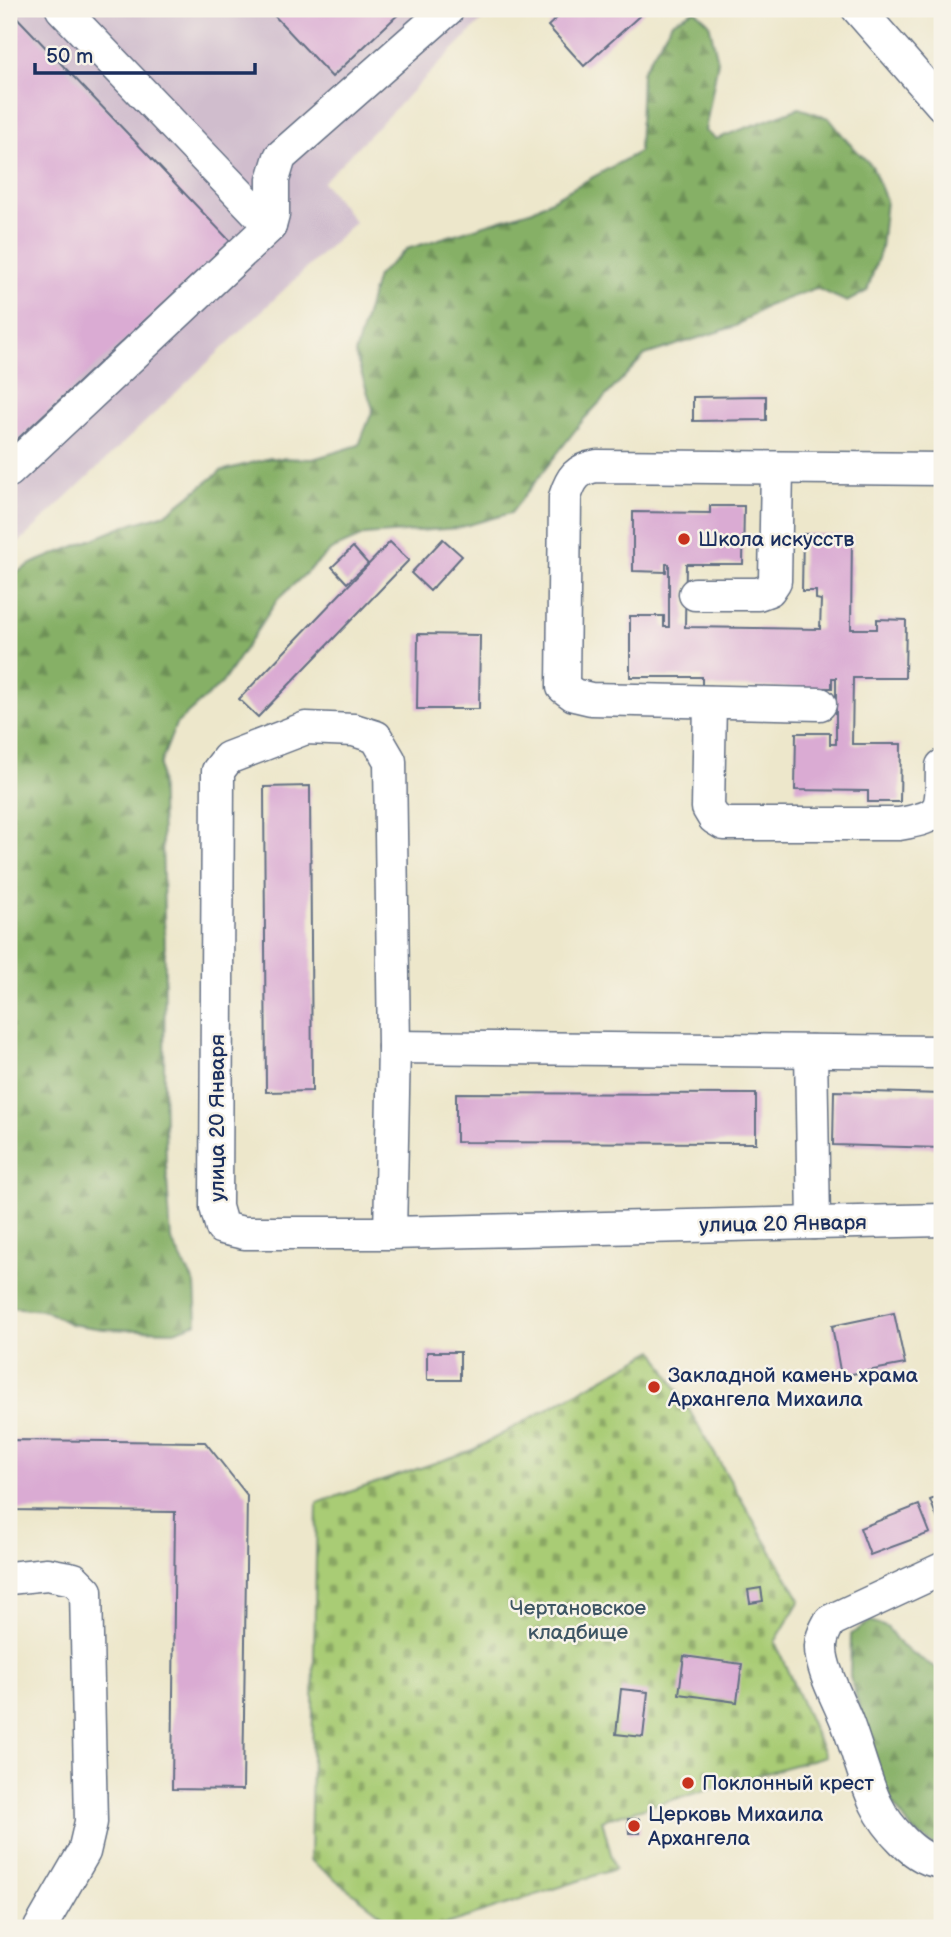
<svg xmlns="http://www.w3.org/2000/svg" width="951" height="1937" font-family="'Balsamiq Sans',sans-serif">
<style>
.industrial{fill:#d0bdcd}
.forest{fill:url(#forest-firs);stroke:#507062;stroke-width:2}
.cemetery{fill:url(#cemetery-stones);stroke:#627e6a;stroke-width:2}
.building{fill:#daabd3}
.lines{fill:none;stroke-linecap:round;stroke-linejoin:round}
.minor-casing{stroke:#646f84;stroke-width:35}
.minor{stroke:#fff;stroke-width:32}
.poi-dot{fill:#c8321e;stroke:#f7f3e8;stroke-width:2.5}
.labels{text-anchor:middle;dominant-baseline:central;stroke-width:5;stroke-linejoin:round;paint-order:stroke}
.poi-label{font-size:21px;fill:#1b2f5e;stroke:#f7f3e8;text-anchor:start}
.street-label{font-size:21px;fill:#1b2f5e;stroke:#f7f3e8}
.park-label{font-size:21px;fill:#3e5664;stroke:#f7f3e8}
</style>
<defs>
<pattern id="forest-firs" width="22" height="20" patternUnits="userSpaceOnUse" patternTransform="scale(1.75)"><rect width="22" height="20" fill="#86b066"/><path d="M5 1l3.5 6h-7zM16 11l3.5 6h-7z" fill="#6d9057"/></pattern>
<pattern id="cemetery-stones" width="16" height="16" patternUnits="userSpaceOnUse" patternTransform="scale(1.75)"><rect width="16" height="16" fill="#a9cc75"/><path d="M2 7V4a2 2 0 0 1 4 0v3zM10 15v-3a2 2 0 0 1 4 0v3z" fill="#89a663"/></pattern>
</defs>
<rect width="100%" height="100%" fill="#f7f3e8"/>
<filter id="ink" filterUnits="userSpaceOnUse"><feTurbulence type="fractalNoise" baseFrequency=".0143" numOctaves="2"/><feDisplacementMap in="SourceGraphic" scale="14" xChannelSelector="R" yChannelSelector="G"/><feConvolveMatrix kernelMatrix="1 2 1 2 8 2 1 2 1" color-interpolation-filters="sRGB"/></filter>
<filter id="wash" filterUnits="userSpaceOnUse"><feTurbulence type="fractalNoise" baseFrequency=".00686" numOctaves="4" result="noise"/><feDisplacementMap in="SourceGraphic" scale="28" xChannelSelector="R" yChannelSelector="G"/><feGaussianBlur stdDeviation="1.57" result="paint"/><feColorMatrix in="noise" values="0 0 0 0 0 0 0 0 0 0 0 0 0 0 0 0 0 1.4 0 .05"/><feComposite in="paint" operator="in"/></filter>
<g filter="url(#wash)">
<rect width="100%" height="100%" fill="#ede7cb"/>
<path class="industrial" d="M9,9H493L323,182L355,222L9,552Z"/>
<g class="forest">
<path d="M695,10L709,23L718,61L705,131L716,139L799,108L829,118L848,142L872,166L886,200L881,249L867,291L847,302L816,288L767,306L736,326L645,355L584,419L511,513L458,528L365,535L331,550L278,599L222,683L176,724L160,765L165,951L164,1085L166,1163L171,1240L195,1284L197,1323L174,1331L103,1329L70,1324L44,1310L9,1307V577L33,563L128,525L166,514L221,471L270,458L313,459L359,445L373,409L355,354L377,276L407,249L533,210L639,152L642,72L672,22Z"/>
<path d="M871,1621L888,1628L901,1646L942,1672V1844L933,1845L912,1830L886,1794L850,1677L851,1634Z"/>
</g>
<path class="cemetery" d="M654,1350L800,1600L775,1642L825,1756L602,1820L615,1869L435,1928H399L310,1860L317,1503L473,1450Z"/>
<g id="blocks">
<g class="building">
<path d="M9,9L230,241L9,447Z"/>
<path d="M268,9H404L332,77Z"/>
<path d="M567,9H647L584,66L548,26Z"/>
<path d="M766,396V420L693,421V397Z"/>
<path d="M710,506H744L743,564H686L685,627L820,629L821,600L816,599V591H802L803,534H852L851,629H877V619L906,620L905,678H853L852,744H901L900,802H868V791L795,790L796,733H830V744H836V678H832V688L702,687V677H630V616H664V627H669V564H666V572L633,571V512L710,513Z"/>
<path d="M443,539L462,556L430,591L411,573Z"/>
<path d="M390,542L409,560L258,717L239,699Z"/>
<path d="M353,547L368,564L347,583L332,567Z"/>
<path d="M418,634L480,635L479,709H417Z"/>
<path d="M310,786L312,1091L266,1092L264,787Z"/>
<path d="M834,1091L942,1094V1148L833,1145Z"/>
<path d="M456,1093L756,1094V1143L456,1142Z"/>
<path d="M894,1313L905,1364L841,1376L832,1326Z"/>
<rect x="427" y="1352" width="33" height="28"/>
<path d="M9,1440L205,1442L247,1495L243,1790L172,1789L175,1512L9,1510Z"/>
<path d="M942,1495V1530L930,1500Z"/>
<path d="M919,1505L930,1533L870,1555L860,1528Z"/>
<path d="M761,1588L763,1601L750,1603L748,1590Z"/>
<path d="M684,1656L742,1664L737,1702L679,1694Z"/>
<path d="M621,1689L648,1692L643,1737L616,1734Z"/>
<path d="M628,1819H639L640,1833H629Z"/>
</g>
</g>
</g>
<g filter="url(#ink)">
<use href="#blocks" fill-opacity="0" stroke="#646f84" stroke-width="2"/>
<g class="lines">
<defs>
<g id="minor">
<path d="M62,9L270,226"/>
<path d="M858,9L942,105"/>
<path d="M9,471L270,226L273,215V180L280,157L448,9"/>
<path d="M695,594H758L769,590L775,581L777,468"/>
<path d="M710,702L708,808L714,818L724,824H899C946,816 941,809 942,766"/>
<path d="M820,704L591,699L574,695L563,687L565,497C571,478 577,469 597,466L942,469"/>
<path d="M394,1047L942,1052"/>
<path d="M811,1051L814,1223"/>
<path d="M390,1233L394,1047L390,761L376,737L354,730L306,728L228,758L218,771L216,1207L222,1228L244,1233H390L942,1220"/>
<path d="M942,1569L830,1621C826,1628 821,1637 821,1646C820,1668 839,1701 847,1722C857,1748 864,1779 876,1804C886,1825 917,1863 942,1861"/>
<path d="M9,1578L47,1574L74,1579L86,1591L91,1822L84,1852L40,1928"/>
</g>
</defs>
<use href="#minor" class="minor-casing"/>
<use href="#minor" class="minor"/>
</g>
</g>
<g class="poi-dot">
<circle cx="684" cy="539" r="7"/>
<circle cx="654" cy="1387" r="7"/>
<circle cx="688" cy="1783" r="7"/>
<circle cx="634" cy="1826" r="7"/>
</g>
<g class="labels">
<g class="poi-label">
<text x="698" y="539">Школа искусств</text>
<text x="668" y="1375">Закладной камень храма<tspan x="668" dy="24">Архангела Михаила</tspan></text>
<text x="702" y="1783">Поклонный крест</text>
<text x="648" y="1814">Церковь Михаила<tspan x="648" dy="24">Архангела</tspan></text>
</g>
<g class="street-label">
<text transform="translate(217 1118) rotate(-90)">улица 20 Января</text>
<text transform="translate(783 1224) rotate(-1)">улица 20 Января</text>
</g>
<g class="park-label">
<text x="578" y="1608">Чертановское<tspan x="578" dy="24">кладбище</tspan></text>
</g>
</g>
<rect width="951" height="1937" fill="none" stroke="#f7f3e8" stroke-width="35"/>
<path d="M35 63v10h220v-10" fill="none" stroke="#1b2f5e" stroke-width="3.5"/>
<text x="46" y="63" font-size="21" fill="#1b2f5e" stroke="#f7f3e8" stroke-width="5" paint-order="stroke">50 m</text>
</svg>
